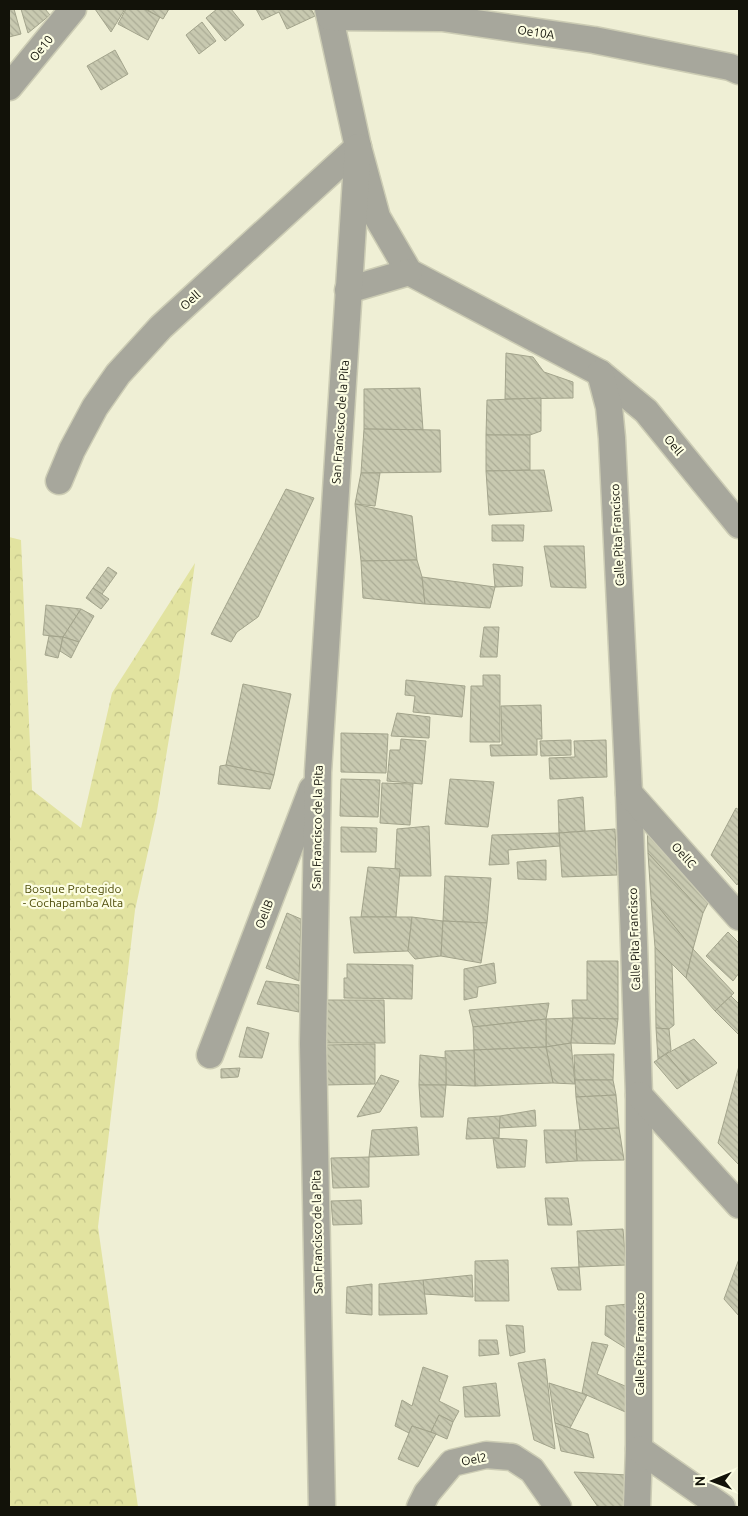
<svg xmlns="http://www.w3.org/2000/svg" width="748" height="1516" font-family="Ubuntu,sans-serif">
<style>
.forest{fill:url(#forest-crowns)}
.building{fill:url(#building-back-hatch);stroke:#a3a48c}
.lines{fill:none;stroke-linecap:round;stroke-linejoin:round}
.minor-casing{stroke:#ccccb4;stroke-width:29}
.minor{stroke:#a7a79c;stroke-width:26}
.labels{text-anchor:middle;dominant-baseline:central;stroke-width:4.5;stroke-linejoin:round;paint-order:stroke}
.street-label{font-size:12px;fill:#121209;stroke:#fcfde2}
.park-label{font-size:12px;fill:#4d4c08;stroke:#fcfde2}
</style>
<defs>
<pattern id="forest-crowns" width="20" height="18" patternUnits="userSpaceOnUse" patternTransform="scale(1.25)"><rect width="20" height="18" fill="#e2e3a0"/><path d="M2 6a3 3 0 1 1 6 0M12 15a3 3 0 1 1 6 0" fill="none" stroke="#c1c288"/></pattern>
<pattern id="building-back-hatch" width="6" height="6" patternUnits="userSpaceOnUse" patternTransform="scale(1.25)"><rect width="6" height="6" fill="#c8c9b0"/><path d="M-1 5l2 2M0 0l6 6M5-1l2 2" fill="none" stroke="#abac96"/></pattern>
</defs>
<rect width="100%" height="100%" fill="#efefd5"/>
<path class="forest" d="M9,537L21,540L32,790L81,828L112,693L195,563L180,672L157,811L135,910L98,1227L138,1507H9Z"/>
<g class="building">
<path d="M9,9H14L21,34L9,37Z"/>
<path d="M21,9H45L50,15L28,33Z"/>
<path d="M95,9H125L111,32Z"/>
<path d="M126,9H144L160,17L148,40L118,24Z"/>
<path d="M146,9H169L163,19Z"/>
<path d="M217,9H231L244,25L225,41L206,18Z"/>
<path d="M256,9H311L315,16L287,29L279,12L262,20Z"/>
<path d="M202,22L216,41L199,54L186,35Z"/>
<path d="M115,50L128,74L101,90L87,66Z"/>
<path d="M506,353L533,357L544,372L573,382V398L505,399Z"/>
<path d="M420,388L423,430L364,429V389Z"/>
<path d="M541,398V431L530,435H486L487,400Z"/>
<path d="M364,429L440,430L441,472L361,473Z"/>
<path d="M486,435H530V470L486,471Z"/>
<path d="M544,470L552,511L489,515L486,471Z"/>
<path d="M361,473H380L375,506L355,504Z"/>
<path d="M286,489L314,498L258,617L237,632L231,642L211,634Z"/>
<path d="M355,504L412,516L417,560L361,561Z"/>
<path d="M492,525H524L523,541H492Z"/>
<path d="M544,546H584L586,588L551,587Z"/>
<path d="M417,560L422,577L425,604L363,598L361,561Z"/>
<path d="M493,564L523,567L522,586L495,587Z"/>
<path d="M108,567L117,573L102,594L93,588Z"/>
<path d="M422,577L495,587L490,608L425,604Z"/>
<path d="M93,588L109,599L101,609L86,598Z"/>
<path d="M46,605L81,609L63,637L43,635Z"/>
<path d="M81,609L94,616L79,642L63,637Z"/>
<path d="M484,627H499L497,657H480Z"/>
<path d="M49,636L63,637L58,658L45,655Z"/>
<path d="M63,637L79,642L71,658L60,651Z"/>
<path d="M483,675H500V742H470L471,686H483Z"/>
<path d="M406,680L465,686L462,717L413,712L415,696L405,695Z"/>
<path d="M243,684L291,694L274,775L226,765Z"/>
<path d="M541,705L542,739H537V755L491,756L490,745H502L501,706Z"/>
<path d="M397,713L430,717L429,738L391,736Z"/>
<path d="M341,733L388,734L386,773L341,772Z"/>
<path d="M401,739L426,741L422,784L387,781L390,750H400Z"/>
<path d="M571,740V755L541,756L540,741Z"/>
<path d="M606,740L607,777L550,779L549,758L575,757L574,741Z"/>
<path d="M226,765L274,775L270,789L218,784L220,766Z"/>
<path d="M341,779L380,780L378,817L340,816Z"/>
<path d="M450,779L494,782L488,827L445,824Z"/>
<path d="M382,783L413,784L410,825L380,823Z"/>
<path d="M583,797L585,831L559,833L558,800Z"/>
<path d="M736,808L739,810V881L737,885L711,855Z"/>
<path d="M647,820L712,895L703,913L648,853Z"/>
<path d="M429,826L431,876H399L400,869H395L397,829Z"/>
<path d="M341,827L377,828L376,852H341Z"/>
<path d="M615,829L617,875L562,877L559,833Z"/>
<path d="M559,833L560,846L508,850L509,864L489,865L492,835Z"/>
<path d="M648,853L703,913L693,949L651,898Z"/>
<path d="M546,860V880L518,879L517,862Z"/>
<path d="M368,867L400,869L396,917H361Z"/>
<path d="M445,876L491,878L487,923L443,921Z"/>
<path d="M651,898L693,949L686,978L655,947Z"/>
<path d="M287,913L301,919L299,981L266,968Z"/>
<path d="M350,917H412L408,951L354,953Z"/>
<path d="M412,917L443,921L441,956L415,959L408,951Z"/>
<path d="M443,921L487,923L481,963L441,956Z"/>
<path d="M728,932L739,943V973L733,981L706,956Z"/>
<path d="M655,947L672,964L674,1025L669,1029L656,1028Z"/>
<path d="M693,949L734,993L715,1011L686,978Z"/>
<path d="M587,961H618V1019L573,1018L572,1000H587Z"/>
<path d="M494,963L496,983L478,987L477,997L464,1000V969Z"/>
<path d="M347,964L413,965L412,999L344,998V978H347Z"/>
<path d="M266,981L299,985V1012L257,1004Z"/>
<path d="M731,996L739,1004V1035L715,1011Z"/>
<path d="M323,1000H384L385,1043H323Z"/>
<path d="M549,1003L546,1019L473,1027L469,1010Z"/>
<path d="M573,1018L571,1043L546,1047V1019Z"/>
<path d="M573,1018L618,1019L615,1044L571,1043Z"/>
<path d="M546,1019V1047L474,1050L473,1027Z"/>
<path d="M247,1027L269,1033L262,1058L239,1057Z"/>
<path d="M656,1028L669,1029L671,1050L658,1059Z"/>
<path d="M694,1039L717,1063L689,1081L666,1054Z"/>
<path d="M571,1043L575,1084L553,1083L546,1047Z"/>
<path d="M375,1044V1084L325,1085L324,1045Z"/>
<path d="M546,1047L553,1083L475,1086L474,1050Z"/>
<path d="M474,1050L475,1086L446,1085L445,1051Z"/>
<path d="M614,1054L613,1080H575L574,1055Z"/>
<path d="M666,1054L689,1081L677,1089L654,1062Z"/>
<path d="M420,1055L446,1058V1085H419Z"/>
<path d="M739,1066V1165L718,1143Z"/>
<path d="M240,1068L238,1077L221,1078V1069Z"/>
<path d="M381,1075L399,1081L380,1112L357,1117Z"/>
<path d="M575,1080H613L616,1095L576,1097Z"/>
<path d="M419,1085H446L443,1117H421Z"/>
<path d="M616,1095L619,1128L580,1130L576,1097Z"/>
<path d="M535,1110L536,1126L499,1128L500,1116Z"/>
<path d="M500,1116L499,1138L466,1139L468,1118Z"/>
<path d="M417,1127L419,1155L369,1157L372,1130Z"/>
<path d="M619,1128L624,1160L577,1161L575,1130Z"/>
<path d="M544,1130H575L577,1161L546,1163Z"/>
<path d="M493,1138L527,1140L525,1167L497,1168Z"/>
<path d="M369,1157V1187L333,1188L331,1158Z"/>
<path d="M545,1198H568L572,1225H548Z"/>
<path d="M361,1200L362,1224L333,1225L331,1201Z"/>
<path d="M623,1229L626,1265L579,1267L577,1231Z"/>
<path d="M739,1259V1316L724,1299Z"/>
<path d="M508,1260L509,1301H475V1261Z"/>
<path d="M579,1267L581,1290H558L551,1268Z"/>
<path d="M472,1275L473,1297L424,1294L423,1280Z"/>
<path d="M423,1280L427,1314L379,1315V1284Z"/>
<path d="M372,1284V1315L346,1313L347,1287Z"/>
<path d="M629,1304L632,1352L605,1335L606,1306Z"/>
<path d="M506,1325L523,1326L525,1352L510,1356Z"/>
<path d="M479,1340H497L499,1354L479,1356Z"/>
<path d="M592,1342L608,1345L597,1374L632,1389L630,1414L582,1393Z"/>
<path d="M545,1359L555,1449L534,1440L518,1363Z"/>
<path d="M423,1367L448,1376L439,1401L459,1411L453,1422L439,1415L431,1432L412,1426L409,1433L395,1426L402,1400L412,1406Z"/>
<path d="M496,1383L500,1416L465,1417L463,1387Z"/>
<path d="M549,1383L587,1395L570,1428L555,1423Z"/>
<path d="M439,1415L453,1422L447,1439L431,1432Z"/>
<path d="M555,1423L588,1434L594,1458L561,1451Z"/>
<path d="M412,1426L436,1434L418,1467L398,1459Z"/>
<path d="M574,1472L627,1475V1507H598Z"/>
</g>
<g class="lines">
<defs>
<g id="minor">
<path d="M328,9L358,147L377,217L409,272L600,373L646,411L739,525"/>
<path d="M330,17L442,18L594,40L730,67L739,71"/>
<path d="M9,87L73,9"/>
<path d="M348,290L409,272"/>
<path d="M600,373L609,407L612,438L629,793L639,1095V1449L637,1507"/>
<path d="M59,481L72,450L95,407L118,374L161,327L358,147"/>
<path d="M629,793L739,917"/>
<path d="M210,1055L312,789"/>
<path d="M639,1095L739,1205"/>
<path d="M639,1449L722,1507"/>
<path d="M322,1507L313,1044L318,772L358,147"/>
<path d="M420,1507L427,1493L452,1463L486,1455L512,1457L532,1470L558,1507"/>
</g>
</defs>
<use href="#minor" class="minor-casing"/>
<use href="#minor" class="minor"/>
</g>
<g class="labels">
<g class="street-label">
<text transform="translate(536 32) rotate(8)">Oe10A</text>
<text transform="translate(41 48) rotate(-51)">Oe10</text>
<text transform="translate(190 300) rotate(-42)">Oell</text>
<text transform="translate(340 422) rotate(-86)">San Francisco de la Pita</text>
<text transform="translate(674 445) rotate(51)">Oell</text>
<text transform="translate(617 535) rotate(-93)">Calle Pita Francisco</text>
<text transform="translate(317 827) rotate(-89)">San Francisco de la Pita</text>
<text transform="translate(684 855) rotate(48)">OellC</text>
<text transform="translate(264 914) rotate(-69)">OellB</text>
<text transform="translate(634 939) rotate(-92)">Calle Pita Francisco</text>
<text transform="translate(317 1232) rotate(-91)">San Francisco de la Pita</text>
<text transform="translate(639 1344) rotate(-90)">Calle Pita Francisco</text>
<text transform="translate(474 1459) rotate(-10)">Oel2</text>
</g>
<g class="park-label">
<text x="73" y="888">Bosque Protegido<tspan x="73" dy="14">- Cochapamba Alta</tspan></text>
</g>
</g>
<rect width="748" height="1516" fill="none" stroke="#121209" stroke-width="20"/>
<g transform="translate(713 1481) rotate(269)" stroke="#fcfde2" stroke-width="4" paint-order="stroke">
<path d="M0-4L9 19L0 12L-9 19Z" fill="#121209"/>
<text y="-8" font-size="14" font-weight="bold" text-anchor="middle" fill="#121209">N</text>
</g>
</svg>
